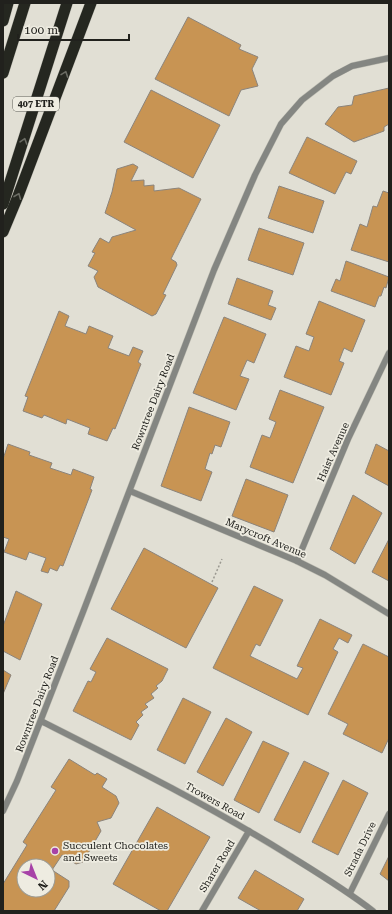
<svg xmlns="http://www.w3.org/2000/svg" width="392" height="914" font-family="'Roboto Serif',serif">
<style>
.building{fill:#c89453;stroke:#8b847c;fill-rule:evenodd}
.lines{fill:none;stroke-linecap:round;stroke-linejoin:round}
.minor-casing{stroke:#bebdb3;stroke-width:7}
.motorway-casing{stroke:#bebdb3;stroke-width:12}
.path{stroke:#9b9991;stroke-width:1.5;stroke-dasharray:2 2;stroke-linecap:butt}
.minor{stroke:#848682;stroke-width:6}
.motorway{stroke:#252720;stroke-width:11}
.oneway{stroke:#6b6c64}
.poi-dot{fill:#a742a7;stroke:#eeece1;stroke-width:1.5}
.labels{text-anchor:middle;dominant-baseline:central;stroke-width:3.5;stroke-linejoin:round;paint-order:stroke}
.shield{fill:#eeece1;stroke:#5e5e58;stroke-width:1}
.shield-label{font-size:9px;font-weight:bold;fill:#21211d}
.street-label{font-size:10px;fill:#21211d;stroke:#eeece1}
.poi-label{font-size:10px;fill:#21211d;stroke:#eeece1;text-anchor:start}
</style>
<rect width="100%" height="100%" fill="#e1dfd4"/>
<g class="building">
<path d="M188,17L241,45L239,49L258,57L252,69L258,86L241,90L229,116L155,79Z"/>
<path d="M389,88V124L384,127V131L354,142L325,124L338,107L352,105L354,96Z"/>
<path d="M151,90L220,125L193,178L124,142Z"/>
<path d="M307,137L357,161L351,174L346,172L335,194L289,173Z"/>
<path d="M133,164L138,167L131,181L144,180V186L154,185V191L179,188L201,199L171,259L176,262L177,265L163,294L166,295L156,314L152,316L98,287L94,277L98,271L88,266L95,253L92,252L100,238L109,243L112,237L136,230L105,213L112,192L117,169Z"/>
<path d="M279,186L324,201L313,233L268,218Z"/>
<path d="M383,191L389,193V262L351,250L360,224L367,227L373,206L377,207Z"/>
<path d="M259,228L304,243L293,275L248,260Z"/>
<path d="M346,261L389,277L386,288L384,287L381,296H379L375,307L331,291L336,279L340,281Z"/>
<path d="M237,278L273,291L268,305L276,308L271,320L228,304Z"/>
<path d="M319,301L365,320L352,352L344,348L339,361L344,363L331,395L284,377L296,346L309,351L314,337L306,334Z"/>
<path d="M59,311L69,316L65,326L86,334L89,326L113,336L108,348L129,356L133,347L143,351L138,362L141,364L115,429L113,428L107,441L88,434L90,428L67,419L66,424L44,415L42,418L23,411L28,397L25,396Z"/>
<path d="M224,317L266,334L254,363L247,360L240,376L249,379L236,410L193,393Z"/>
<path d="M280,390L324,407L293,483L250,467L262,435L270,438L276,422L269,419Z"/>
<path d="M189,407L230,422L221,447L215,445L212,454L210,453L205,469L212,472L201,501L161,486Z"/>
<path d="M8,444L30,452L29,455L52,463L50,468L71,475L73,469L94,477L90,489L92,490L63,566L60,565L57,571L50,568L48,573L41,571L46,558L29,552L26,560L4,552L9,539L3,537V459Z"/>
<path d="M376,444L389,451V486L365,473Z"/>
<path d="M246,479L288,495L274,532L232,516Z"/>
<path d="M353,495L382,513L355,564L330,549Z"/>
<path d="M389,539V581L372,572Z"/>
<path d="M144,548L218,588L186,648L111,609Z"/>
<path d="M254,586L283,600L260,646L256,644L250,656L297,679L303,668L297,666L320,619L352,635L348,643L339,638L333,649L338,652L308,715L213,668Z"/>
<path d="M16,591L42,604L20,660L3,651V626Z"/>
<path d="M107,638L168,669L162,681L156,686L158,688L151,694L154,698L145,704L148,707L141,712L143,715L136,722L139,725L131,740L73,711L88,681L91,682L96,672L90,669Z"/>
<path d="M363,644L389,657V738L382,753L343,734L348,724L328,714Z"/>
<path d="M3,670L11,675L3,694Z"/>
<path d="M183,698L211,712L185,764L157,750Z"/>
<path d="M226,718L252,732L223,786L197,772Z"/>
<path d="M263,741L289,753L259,813L234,800Z"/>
<path d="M69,759L95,775L97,773L107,779L102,787L116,796L119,803L111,818L97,822L101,831L83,862L76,864L62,855L52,870L69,881V887L54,911H3V884L27,845L23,842L56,790L51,787ZM24,866H48V890H24Z"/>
<path d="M304,761L329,773L300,833L274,820Z"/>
<path d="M343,780L368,793L338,855L312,842Z"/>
<path d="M157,807L210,837L167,911H161L113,884Z"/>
<path d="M389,856V881L380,874Z"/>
<path d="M255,870L304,899L297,911H261L238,898Z"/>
</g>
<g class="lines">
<defs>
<g id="minor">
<path d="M130,491L297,561L325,575L389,614"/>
<path d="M297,561L348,439L389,353"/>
<path d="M41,721C124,763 208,805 287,854C316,872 346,890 373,911"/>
<path d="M3,811L17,781L83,612L214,270L255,175L281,124L302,100L333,76L352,66L389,58"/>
<path d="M350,893L389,814"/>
<path d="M202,911L249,831"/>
</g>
<g id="motorway">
<path d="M3,21L8,3"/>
<path d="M3,73L25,3"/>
<path d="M3,204L67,3"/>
<path d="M3,232L18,196L91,3"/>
</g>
</defs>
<use href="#minor" class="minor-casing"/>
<use href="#motorway" class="motorway-casing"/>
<path class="path" d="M212,582L222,559"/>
<use href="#minor" class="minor"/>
<use href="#motorway" class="motorway"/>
</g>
<defs><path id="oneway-chevron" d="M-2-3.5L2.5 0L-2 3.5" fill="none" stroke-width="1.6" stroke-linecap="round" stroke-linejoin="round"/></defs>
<g class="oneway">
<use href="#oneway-chevron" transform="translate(65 74) rotate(-70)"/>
<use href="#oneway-chevron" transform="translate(24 141) rotate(-72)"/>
<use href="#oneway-chevron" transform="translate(18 196) rotate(-68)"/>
</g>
<circle class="poi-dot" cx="55" cy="851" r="4"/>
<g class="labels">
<rect class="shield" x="13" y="97" width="46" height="14" rx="3"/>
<g class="shield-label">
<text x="36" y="104">407 ETR</text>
</g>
<g class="street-label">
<text transform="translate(153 402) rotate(-69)">Rowntree Dairy Road</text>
<text transform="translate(333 452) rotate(-66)">Haist Avenue</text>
<text transform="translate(266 538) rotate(23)">Marycroft Avenue</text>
<text transform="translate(37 704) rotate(-69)">Rowntree Dairy Road</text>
<text transform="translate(215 801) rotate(29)">Trowers Road</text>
<text transform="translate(360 849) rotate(-64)">Strada Drive</text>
<text transform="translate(217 866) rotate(-59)">Sharer Road</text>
</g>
<g class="poi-label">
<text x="63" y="845">Succulent Chocolates<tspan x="63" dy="12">and Sweets</tspan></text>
</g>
</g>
<rect width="392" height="914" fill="none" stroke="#21211d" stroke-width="8"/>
<g transform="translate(36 878) rotate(137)"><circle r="19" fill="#eeece1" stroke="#9c9b93"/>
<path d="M0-3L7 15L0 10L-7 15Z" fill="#a742a7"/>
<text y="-6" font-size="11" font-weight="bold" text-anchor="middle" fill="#21211d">N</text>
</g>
<path d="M18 34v6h111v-6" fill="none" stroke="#21211d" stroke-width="2"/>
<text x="24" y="34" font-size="12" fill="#21211d" stroke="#eeece1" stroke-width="3" paint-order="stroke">100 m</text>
</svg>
